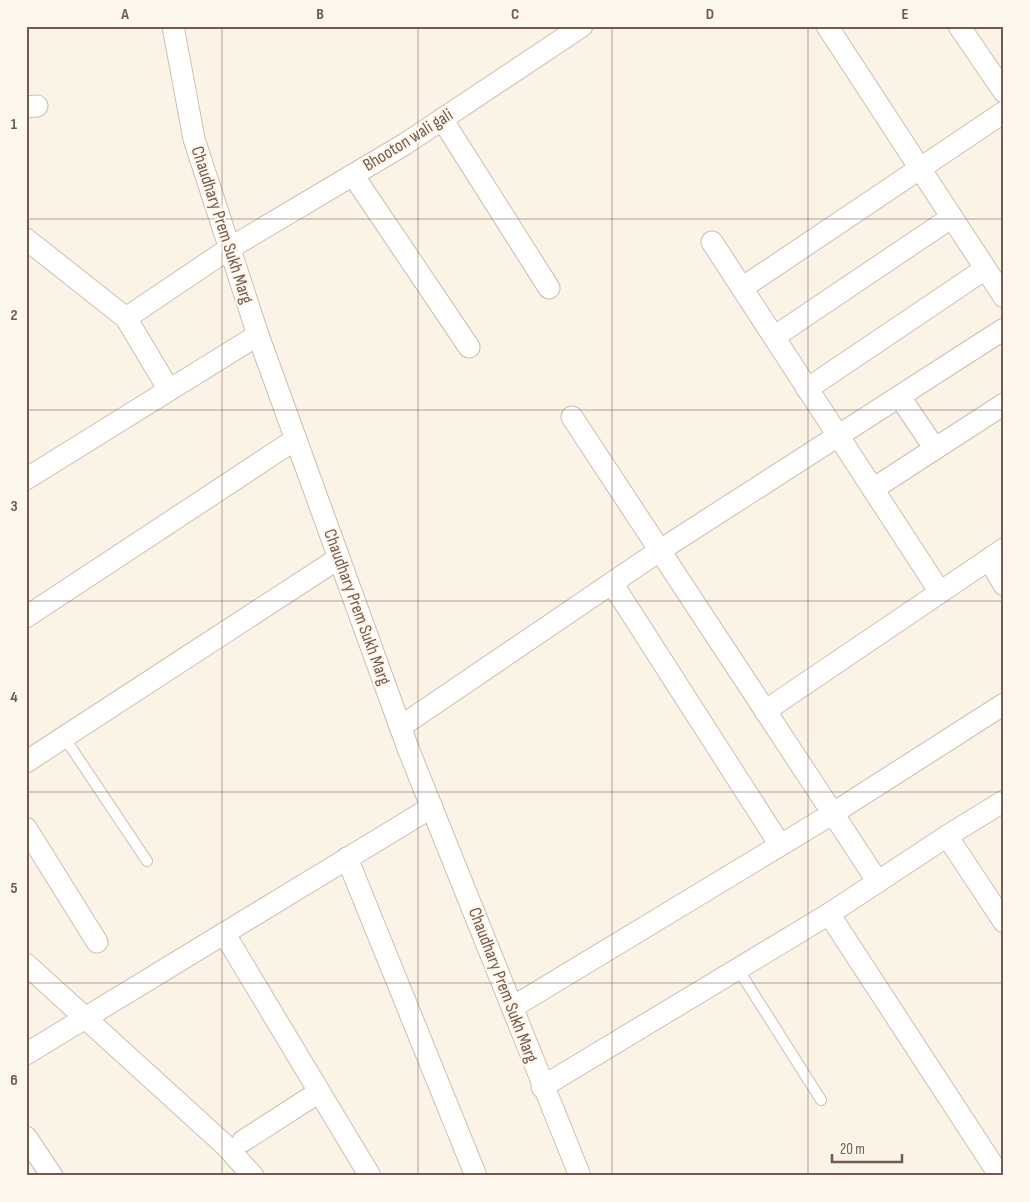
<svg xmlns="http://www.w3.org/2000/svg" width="1030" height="1202" font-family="'Sofia Sans Condensed',sans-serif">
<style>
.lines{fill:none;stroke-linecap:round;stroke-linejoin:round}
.service-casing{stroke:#cfbdb0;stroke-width:12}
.minor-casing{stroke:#cfbdb0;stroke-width:23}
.service{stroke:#fff;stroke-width:10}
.minor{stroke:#fff;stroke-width:21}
.grid{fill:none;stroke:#74594c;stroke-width:1;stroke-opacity:0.55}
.labels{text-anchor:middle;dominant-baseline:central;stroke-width:4.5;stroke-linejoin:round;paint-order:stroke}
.street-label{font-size:18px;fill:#74594c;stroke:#fef7ed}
.neatline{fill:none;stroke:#74594c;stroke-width:2}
.grid-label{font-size:16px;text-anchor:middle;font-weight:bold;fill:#74594c}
</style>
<rect width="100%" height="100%" fill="#fbf3e6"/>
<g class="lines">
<defs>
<g id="service">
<path d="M64,737L147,861"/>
<path d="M738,969L821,1100"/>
</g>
<g id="minor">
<path d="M173,26L194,139L258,335L409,751L580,1176"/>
<path d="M827,26L1004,297"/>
<path d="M959,26L1004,92"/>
<path d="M26,107L37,106"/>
<path d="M442,119L549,288"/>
<path d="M353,175L469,347"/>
<path d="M26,239L126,318L230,248L405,144L582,26"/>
<path d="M712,242L940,592"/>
<path d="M742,288L1004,112"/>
<path d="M126,318L169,390"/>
<path d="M774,337L952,217"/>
<path d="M807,389L985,269"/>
<path d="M900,397L935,449"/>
<path d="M572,417L878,882"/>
<path d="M26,479L258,335"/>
<path d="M873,489L1004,404"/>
<path d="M989,559L1004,585"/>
<path d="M612,583L780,845"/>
<path d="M26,617L296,439"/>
<path d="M765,711L1004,549"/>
<path d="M400,727L659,551L1004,329"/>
<path d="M26,762L339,558"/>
<path d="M26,828L97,942"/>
<path d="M947,836L1004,922"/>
<path d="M347,858L476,1176"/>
<path d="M829,914L996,1170"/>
<path d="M224,933L370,1176"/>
<path d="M26,964L226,1146L253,1176"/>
<path d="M513,1007L832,814L1004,704"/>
<path d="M26,1054L432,807"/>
<path d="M542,1087L829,914L947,836L1004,801"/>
<path d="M26,1137L52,1176"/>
<path d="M243,1141L319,1092"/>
</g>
</defs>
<use href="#service" class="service-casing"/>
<use href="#minor" class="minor-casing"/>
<use href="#service" class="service"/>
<use href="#minor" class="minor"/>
</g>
<path class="grid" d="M222,26V1176M418,26V1176M612,26V1176M808,26V1176M26,219H1004M26,410H1004M26,601H1004M26,792H1004M26,983H1004"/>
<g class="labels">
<g class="street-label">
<text transform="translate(408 140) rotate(-32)">Bhooton wali gali</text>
<text transform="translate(222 225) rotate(72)">Chaudhary Prem Sukh Marg</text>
<text transform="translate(357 607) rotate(70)">Chaudhary Prem Sukh Marg</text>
<text transform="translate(503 985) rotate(69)">Chaudhary Prem Sukh Marg</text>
</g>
</g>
<rect width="1030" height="1202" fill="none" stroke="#fef7ed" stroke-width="55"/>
<path d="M832 1154v8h70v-8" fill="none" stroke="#74594c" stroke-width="2.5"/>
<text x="840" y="1154" font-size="15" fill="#74594c" stroke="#fef7ed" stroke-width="4" paint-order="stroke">20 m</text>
<rect x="28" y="28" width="974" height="1146" class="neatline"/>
<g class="grid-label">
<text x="125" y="19">A</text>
<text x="320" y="19">B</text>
<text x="515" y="19">C</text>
<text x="710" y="19">D</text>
<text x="905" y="19">E</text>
<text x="14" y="129">1</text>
<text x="14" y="320">2</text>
<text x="14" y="511">3</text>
<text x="14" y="702">4</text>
<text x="14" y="893">5</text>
<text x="14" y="1085">6</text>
</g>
</svg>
